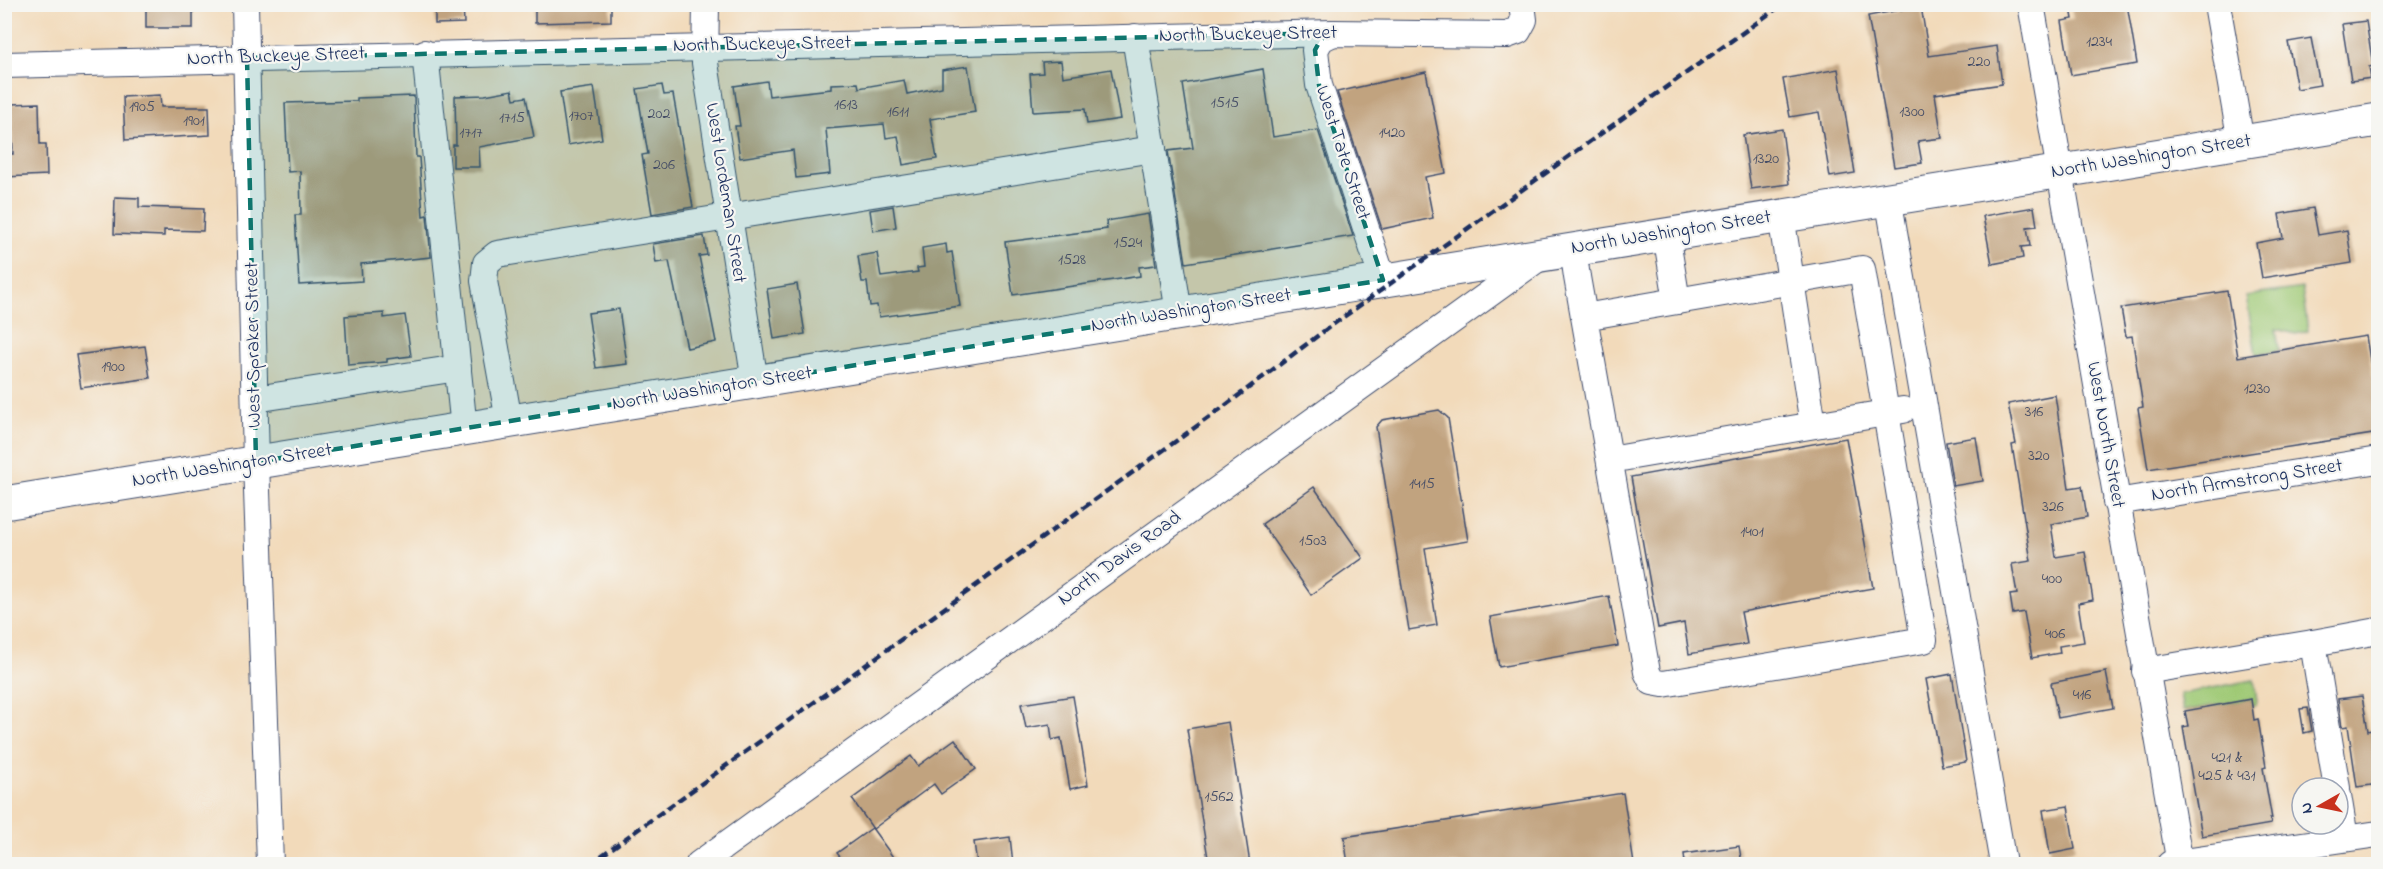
<svg xmlns="http://www.w3.org/2000/svg" width="2383" height="869" font-family="'Indie Flower',sans-serif">
<style>
.green{fill:#9fc975;stroke:#5d7c6a;stroke-width:1.5}
.building{fill:#c1a37f}
.lines{fill:none;stroke-linecap:round;stroke-linejoin:round}
.minor-casing{stroke:#3b496c;stroke-width:28}
.major-casing{stroke:#3b496c;stroke-width:35}
.minor{stroke:#fff;stroke-width:26}
.major{stroke:#fff;stroke-width:33}
.rail{stroke:#1b2f5e;stroke-width:4.5;stroke-dasharray:9 4.5;stroke-linecap:butt}
.marked{fill:#0f766e;fill-opacity:0.2;stroke:#0f766e;stroke-width:4.5;stroke-dasharray:12 8;stroke-linejoin:round}
.labels{text-anchor:middle;dominant-baseline:central;stroke-width:4.5;stroke-linejoin:round;paint-order:stroke}
.number-label{font-size:16px;fill:#444c66}
.street-label{font-size:20px;fill:#1b2f5e;stroke:#f6f6f2}
</style>
<rect width="100%" height="100%" fill="#f6f6f2"/>
<filter id="ink" filterUnits="userSpaceOnUse"><feTurbulence type="fractalNoise" baseFrequency=".0167" numOctaves="2"/><feDisplacementMap in="SourceGraphic" scale="12" xChannelSelector="R" yChannelSelector="G"/><feConvolveMatrix kernelMatrix="1 2 1 2 8 2 1 2 1" color-interpolation-filters="sRGB"/></filter>
<filter id="wash" filterUnits="userSpaceOnUse"><feTurbulence type="fractalNoise" baseFrequency=".008" numOctaves="4" result="noise"/><feDisplacementMap in="SourceGraphic" scale="24" xChannelSelector="R" yChannelSelector="G"/><feGaussianBlur stdDeviation="1.35" result="paint"/><feColorMatrix in="noise" values="0 0 0 0 0 0 0 0 0 0 0 0 0 0 0 0 0 1.4 0 .05"/><feComposite in="paint" operator="in"/></filter>
<g filter="url(#wash)">
<rect width="100%" height="100%" fill="#f2daba"/>
<g class="green">
<path d="M2302,288L2308,331L2296,334L2276,329L2279,350L2256,354L2246,296Z"/>
<path d="M2254,680L2257,702L2255,705L2252,706L2251,699L2183,711L2180,694Z"/>
</g>
<g id="blocks">
<g class="building">
<rect x="146" y="4" width="47" height="24"/>
<path d="M435,4H463L464,23L435,24Z"/>
<path d="M535,4H611V21L535,23Z"/>
<path d="M2093,4H2127L2137,64L2071,75L2062,21L2073,19L2071,8Z"/>
<path d="M1921,6L1929,56L1997,46L2002,84L1935,94L1942,138L1918,141L1922,163L1894,167L1868,16Z"/>
<path d="M2366,21L2373,66L2369,67L2371,78L2351,81L2342,24Z"/>
<path d="M2311,38L2320,85L2297,89L2288,42Z"/>
<path d="M1061,61L1063,77L1111,69L1120,119L1087,124L1085,109L1033,112L1030,74L1043,73L1042,62Z"/>
<path d="M968,66L975,112L930,119L937,159L903,165L898,136L886,138L884,124L826,129L830,174L796,178L793,150L740,158L735,126H740L734,86L767,81L769,96L831,89V84L858,83L859,88L904,80L907,94L942,87V70Z"/>
<path d="M1263,69L1273,137L1318,130L1353,236L1186,263L1168,151L1193,148L1183,84Z"/>
<path d="M1838,69L1855,173L1830,177L1819,112L1790,117L1783,79Z"/>
<path d="M1426,72L1446,173L1425,177L1433,218L1382,229L1337,92Z"/>
<path d="M662,85L664,95L673,94L693,207L652,214L642,155L648,154L637,89Z"/>
<path d="M594,87L602,139L568,145L560,92Z"/>
<path d="M512,90L514,99L526,97L534,137L479,147L480,167H453V145H456L455,96L485,95Z"/>
<path d="M160,95L161,107H209L210,135L125,140L123,97Z"/>
<path d="M414,96L416,157H419L423,216L427,215L431,257L361,264L362,281L299,285L295,215H301L300,171L288,172L285,103L357,101V98Z"/>
<path d="M39,103L40,144H46L47,175L4,177V154H13L11,104Z"/>
<path d="M1782,129L1789,184L1751,189L1743,135Z"/>
<path d="M115,197L139,198V207L204,209L203,231L164,230V236L114,234Z"/>
<path d="M893,206L896,227L873,231L870,210Z"/>
<path d="M2034,207L2037,226L2027,227L2030,246L2021,247L2023,258L1992,264L1983,216Z"/>
<path d="M2313,208L2318,235L2347,230L2352,263L2262,278L2256,243L2283,238L2279,214Z"/>
<path d="M1148,214L1156,265L1139,267L1140,276L1013,295L1005,242L1107,229L1106,221Z"/>
<path d="M704,236L707,255L699,256L716,342L687,348L669,261L656,263L653,244Z"/>
<path d="M946,244L947,253L952,252L960,306L879,317L877,305L870,306L867,282H862L858,256L877,253L881,277L918,272L917,268L924,267L922,248Z"/>
<path d="M797,284L805,334L774,339L767,289Z"/>
<path d="M2227,291L2238,357L2366,336L2379,415V433L2148,469L2138,408L2143,407L2132,336L2126,337L2121,308Z"/>
<path d="M619,309L627,364L596,368L588,313Z"/>
<path d="M384,313V318L405,315L411,356L387,359V362L348,365L345,316Z"/>
<path d="M145,346L150,378L81,388L76,355Z"/>
<path d="M2055,395L2069,488L2082,486L2087,517L2051,524L2056,557L2085,552L2093,600L2078,603L2084,642L2059,646L2060,653L2032,658L2024,612L2013,614L2010,595L2017,594L2012,564L2031,561L2012,445L2016,444L2008,404Z"/>
<path d="M1439,410L1448,418L1468,541L1425,548L1437,625L1409,630L1376,427L1382,420Z"/>
<path d="M1976,437L1983,481L1953,486L1946,442Z"/>
<path d="M1846,438L1873,588L1741,612L1747,644L1689,654L1684,623L1658,628L1631,477Z"/>
<path d="M1314,487L1363,558L1311,595L1262,524Z"/>
<path d="M1609,596L1618,646L1499,667L1490,617Z"/>
<path d="M2106,672L2113,708L2058,718L2051,683Z"/>
<path d="M1952,674L1966,762L1942,766L1926,679Z"/>
<path d="M1073,696L1088,785L1070,789L1061,738L1052,740L1050,724L1026,728L1021,704Z"/>
<path d="M2362,696L2368,731L2379,729V784L2357,787L2348,726L2342,727L2338,699Z"/>
<path d="M2251,699L2254,720L2258,719L2266,767L2263,768L2272,819H2270L2271,824L2202,836L2183,727L2188,726L2185,711Z"/>
<path d="M2308,708L2312,731L2304,733L2300,709Z"/>
<path d="M1228,722L1250,864H1209L1187,729Z"/>
<path d="M955,739L976,769L941,794L934,784L873,829L852,799L911,756L918,766Z"/>
<path d="M1623,793L1634,864H1348L1344,837Z"/>
<path d="M2068,806L2075,849L2050,854L2043,810Z"/>
<path d="M872,828L898,864H846L837,853Z"/>
<path d="M1010,837L1013,864H977L974,842Z"/>
<path d="M1739,846L1742,864H1685L1684,854Z"/>
</g>
</g>
</g>
<g filter="url(#ink)">
<use href="#blocks" fill-opacity="0" stroke="#3b496c" stroke-width="1.5"/>
<g class="lines">
<defs>
<g id="minor">
<path d="M245,4L256,462L270,864"/>
<path d="M706,4L705,63L755,382"/>
<path d="M2031,4L2180,864"/>
<path d="M2217,4L2241,142"/>
<path d="M1333,33L1321,39L1315,50L1319,85L1383,280"/>
<path d="M1135,37L1179,313"/>
<path d="M425,53L464,429"/>
<path d="M4,65L1333,33L1507,35L1518,31L1524,20L1522,4"/>
<path d="M1888,197L2003,864"/>
<path d="M1781,215L1813,425"/>
<path d="M1666,234L1677,301"/>
<path d="M1573,249L1577,277L1647,672L1652,682L1663,684L1924,640L1862,269L1584,317"/>
<path d="M255,399L458,368"/>
<path d="M509,421L484,281L486,263L497,254L1153,149"/>
<path d="M1610,460L1903,410"/>
<path d="M2116,502L2378,460"/>
<path d="M2145,671L2313,643"/>
<path d="M2337,788L2313,643L2378,631"/>
<path d="M2338,795L2345,838"/>
<path d="M699,864L1543,255"/>
<path d="M2170,864L2378,834"/>
</g>
<path id="major" d="M4,503C796,375 1587,246 2378,120"/>
</defs>
<use href="#minor" class="minor-casing"/>
<use href="#major" class="major-casing"/>
<use href="#minor" class="minor"/>
<use href="#major" class="major"/>
<path class="rail" d="M590,864L1226,405L1328,328L1783,4"/>
</g>
</g>
<path class="marked" d="M1333,33L1321,39L1315,50L1319,85L1383,280L256,462L247,58Z"/>
<g class="labels">
<g class="number-label">
<text x="2099" y="42">1234</text>
<text x="1979" y="62">220</text>
<text x="1225" y="103">1515</text>
<text x="846" y="105">1613</text>
<text x="142" y="107">1905</text>
<text x="898" y="112">1611</text>
<text x="1912" y="112">1300</text>
<text x="659" y="114">202</text>
<text x="581" y="116">1707</text>
<text x="512" y="118">1715</text>
<text x="194" y="121">1901</text>
<text x="471" y="133">1717</text>
<text x="1392" y="133">1420</text>
<text x="1766" y="159">1320</text>
<text x="664" y="165">206</text>
<text x="1128" y="243">1524</text>
<text x="1072" y="260">1528</text>
<text x="113" y="367">1900</text>
<text x="2257" y="389">1230</text>
<text x="2034" y="412">316</text>
<text x="2039" y="456">320</text>
<text x="1422" y="484">1415</text>
<text x="2053" y="507">326</text>
<text x="1752" y="532">1401</text>
<text x="1313" y="541">1503</text>
<text x="2052" y="579">400</text>
<text x="2055" y="634">406</text>
<text x="2082" y="695">416</text>
<text x="2227" y="758">421 &amp;<tspan x="2227" dy="18">425 &amp; 431</tspan></text>
<text x="1219" y="797">1562</text>
</g>
<g class="street-label">
<text transform="translate(1248 35) rotate(-1)">North Buckeye Street</text>
<text transform="translate(762 45) rotate(-1)">North Buckeye Street</text>
<text transform="translate(276 57) rotate(-2)">North Buckeye Street</text>
<text transform="translate(1342 153) rotate(72)">West Tate Street</text>
<text transform="translate(2151 157) rotate(-9)">North Washington Street</text>
<text transform="translate(725 193) rotate(81)">West Lordeman Street</text>
<text transform="translate(1671 233) rotate(-9)">North Washington Street</text>
<text transform="translate(1191 311) rotate(-9)">North Washington Street</text>
<text transform="translate(254 345) rotate(-91)">West Spraker Street</text>
<text transform="translate(712 389) rotate(-9)">North Washington Street</text>
<text transform="translate(2105 435) rotate(80)">West North Street</text>
<text transform="translate(232 466) rotate(-9)">North Washington Street</text>
<text transform="translate(2247 481) rotate(-9)">North Armstrong Street</text>
<text transform="translate(1120 559) rotate(-36)">North Davis Road</text>
</g>
</g>
<rect width="2383" height="869" fill="none" stroke="#f6f6f2" stroke-width="24"/>
<g transform="translate(2320 806) rotate(261)"><circle r="28" fill="#f6f6f2" stroke="#9ea6b7" stroke-width="1.5"/>
<path d="M0-4.5L10 22L0 15L-10 22Z" fill="#c8321e"/>
<text y="-9" font-size="16" font-weight="bold" text-anchor="middle" fill="#1b2f5e">N</text>
</g>
</svg>
